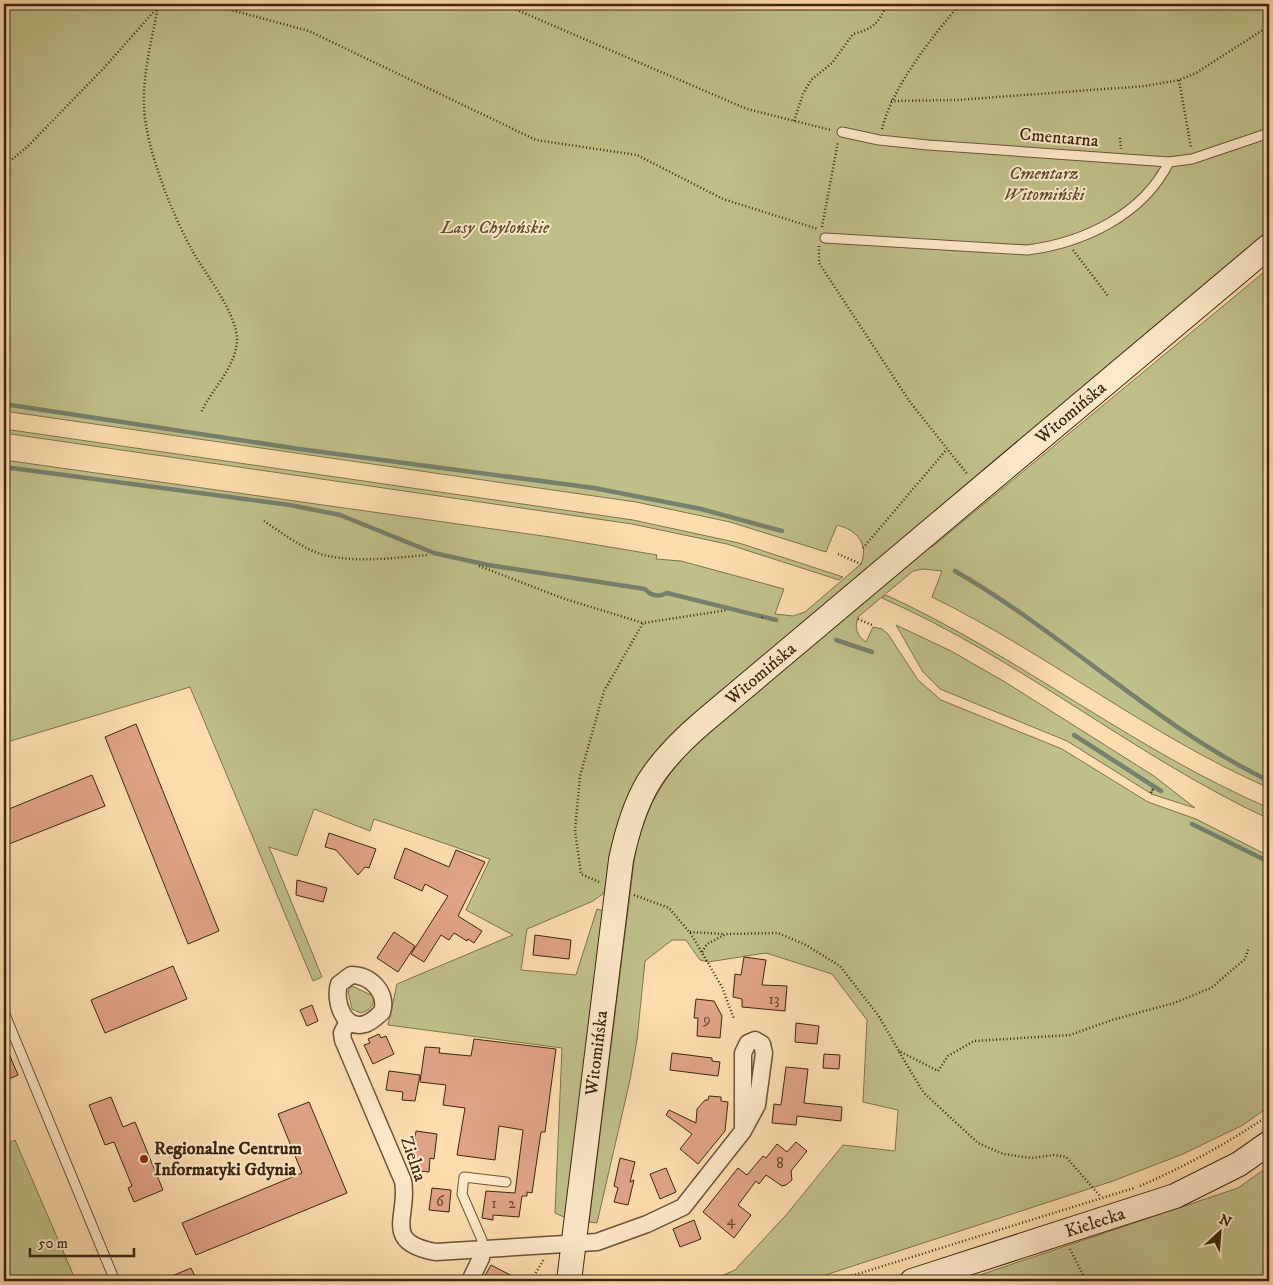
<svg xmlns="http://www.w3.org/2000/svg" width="1273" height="1285" font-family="'IM FELL DW Pica',serif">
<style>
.green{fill:#c0c08a;stroke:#7e734d}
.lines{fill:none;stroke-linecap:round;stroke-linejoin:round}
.stream{stroke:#77806c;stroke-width:4.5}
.building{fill:#e0a387;stroke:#3b2610}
.lane-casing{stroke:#6c5438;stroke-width:11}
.street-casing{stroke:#6c5438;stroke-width:19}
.secondary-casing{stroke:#3b2610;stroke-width:26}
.path{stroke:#3b2610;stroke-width:2.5;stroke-dasharray:1 2.5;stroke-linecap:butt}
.lane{stroke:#fee9ca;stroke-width:9}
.street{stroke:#fee9ca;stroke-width:16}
.secondary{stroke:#fee9ca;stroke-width:24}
.poi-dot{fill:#8f2418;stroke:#fee9ca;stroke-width:2}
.labels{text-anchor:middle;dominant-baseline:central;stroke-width:4;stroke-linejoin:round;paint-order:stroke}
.number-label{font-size:15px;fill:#64452e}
.street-label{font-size:18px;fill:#3b2610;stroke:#fee9ca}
.park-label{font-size:18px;font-style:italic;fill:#5c4c2e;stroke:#fee9ca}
.poi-label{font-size:18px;font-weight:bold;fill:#3b2610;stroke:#fee9ca;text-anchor:start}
</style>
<rect width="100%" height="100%" fill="#fdddae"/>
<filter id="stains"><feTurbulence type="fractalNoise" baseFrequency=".004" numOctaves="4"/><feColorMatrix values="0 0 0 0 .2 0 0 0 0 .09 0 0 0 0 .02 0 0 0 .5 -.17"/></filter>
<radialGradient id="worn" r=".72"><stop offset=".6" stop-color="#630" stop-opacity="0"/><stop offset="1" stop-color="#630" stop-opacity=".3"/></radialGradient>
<g class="green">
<path d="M4,4H1269V233L990,464L645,766L624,804L604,893L593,901L527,929L521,970L576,975L597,909L604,911L568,1219L555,1213L562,1048L388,1025L397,984L513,935L466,910L490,859L374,819L370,831L314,809L297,856L269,847L322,977L313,981L190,687L4,743V460L550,537L657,555L656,559L681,561L784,589L775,614L793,616L805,612L861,564C869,544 857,530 837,525L826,552L730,522L636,502L4,411Z"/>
<path d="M1269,268V788C1150,736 1048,654 932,597L942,571L923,569L913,571L858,617C854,628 857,636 866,642L873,627L882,629L888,634L918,680L941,700L1062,749L1148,802L1196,819L1269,856V1111L1267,1113L1264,1110L1243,1125L1183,1154L1113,1181L807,1281H710L735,1270L787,1214L843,1145L895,1151L898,1110L863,1102L867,1020L832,974L766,953L708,962L700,960L686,940H672L645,961L637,1040L630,1080L597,1223L589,1222L635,854C647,804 661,781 695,745L929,546L932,547Z"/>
<path d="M4,429L633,520L739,543L843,577L839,580L727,544L632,524L4,433Z"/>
<path d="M886,595C1019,656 1134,750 1269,808V819C1134,756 1019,658 882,598Z"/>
<path d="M896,625L951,651L1005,682L1154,776L1195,808L1151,794L1154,787L1150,793L1067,741L940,689L923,672Z"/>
<path d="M352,986L373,996C375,1006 370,1010 361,1013L352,1009L348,991Z"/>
<path d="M15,1140L76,1281H4V1145Z"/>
<path d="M1269,1166V1281H962L1238,1188Z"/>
</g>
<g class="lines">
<g class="stream">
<path d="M4,404L299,449L594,488L701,509L782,531"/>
<path d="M4,467L290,505L340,515L434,553L488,565L645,589C651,596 659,597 667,593L776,620"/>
<path d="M955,571C1066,635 1153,724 1269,781"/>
<path d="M836,640L872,652"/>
<path d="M1074,735L1161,791"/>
<path d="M1192,824L1269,862"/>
</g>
</g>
<g class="building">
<path d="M136,724L219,931L188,944L105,737Z"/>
<path d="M92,775L105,806L4,846V811Z"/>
<path d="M329,833L376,849L369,868L365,867L358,875L336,850L325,847Z"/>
<path d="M405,848L449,867L456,850L485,862L458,916L482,931L474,943L468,939L467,941L454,933L449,940L441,935L424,962L411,954L448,896L425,884L422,891L394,878Z"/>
<path d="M297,880L327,888L323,902L296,895Z"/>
<path d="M394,932L415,946L398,972L377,958Z"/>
<path d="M535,935L571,940L569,959L533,955Z"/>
<path d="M744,957L766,960L762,985L787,986L785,1011L742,1007V999L733,997L735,974L741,975Z"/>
<path d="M173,966L187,999L105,1033L91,1000Z"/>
<path d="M696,999L714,1001L722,1016L720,1038L697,1036L698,1018H694Z"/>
<path d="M312,1005L318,1021L307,1026L300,1010Z"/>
<path d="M796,1023L819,1026L817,1044L795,1042Z"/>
<path d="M379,1034L381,1038L386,1036L394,1054L373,1064L364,1045L370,1043L368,1039Z"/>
<path d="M474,1039L556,1049L545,1132H541L532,1193L527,1192V1196H522L519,1217L493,1215V1220L482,1218L486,1191L515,1193L523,1130L499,1126L495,1160L457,1155L465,1108L443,1105L446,1085L420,1082L425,1047L440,1048L439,1053L471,1056Z"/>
<path d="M4,1042L18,1075L4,1081Z"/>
<path d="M672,1053L712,1058V1061L720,1062L718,1076L670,1070Z"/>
<path d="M824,1054L840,1055L839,1069L823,1068Z"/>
<path d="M786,1067L808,1069L804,1103L842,1107L841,1121L797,1116L796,1125L772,1123L774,1104L781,1105Z"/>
<path d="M389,1071L420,1075L415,1101L402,1100L403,1092L386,1090Z"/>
<path d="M709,1096L721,1097V1101L728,1102L725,1131L698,1164L680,1149L692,1134L666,1115L669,1110L696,1123L697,1109L705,1100H708Z"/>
<path d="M111,1097L123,1127L135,1122L163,1190L134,1202L128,1188L132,1186L114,1142L105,1145L89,1105Z"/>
<path d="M309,1102L347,1193L196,1255L182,1223L302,1173L278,1114Z"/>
<path d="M416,1131L437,1134L434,1159L430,1158L429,1172L411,1170Z"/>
<path d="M796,1142L807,1151L791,1171L792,1180L786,1185L782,1186L766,1175L759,1184L756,1181L738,1205L751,1215L734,1238L703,1212L738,1168L747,1175L763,1156L766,1158L777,1144L787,1152Z"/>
<path d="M620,1158L635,1162L630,1182L634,1180L628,1205L614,1202L618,1188L614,1186Z"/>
<path d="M666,1168L676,1192L660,1199L650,1174Z"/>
<path d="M432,1188L451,1190L449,1212L429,1210Z"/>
<path d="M694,1220L701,1239L680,1247L673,1229Z"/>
<path d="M491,1265L522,1281H482Z"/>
<path d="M191,1268L197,1281H160Z"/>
</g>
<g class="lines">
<defs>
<g id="lane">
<path d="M842,132L879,140L928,145L1169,162L1192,159L1269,133"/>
<path d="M825,238L1027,250C1083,243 1143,215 1169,162"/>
<path d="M4,1012L115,1281"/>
<path d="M482,1250V1240L462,1194L464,1177L506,1182"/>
</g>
<g id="street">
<path d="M351,975C371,975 388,993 382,1012C376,1017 372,1022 365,1024C343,1031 334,1000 339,984Z"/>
<path d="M348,1021L342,1033L343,1040L403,1181C410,1215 380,1242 436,1252L597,1242L647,1224L683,1207L743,1131L757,1105L764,1053L762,1044L755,1040L748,1043L743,1053V1131"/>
<path d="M470,1281L481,1258L482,1250"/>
</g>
<g id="secondary">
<path d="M569,1281L621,860C635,794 652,766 703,722L1269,246"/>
<path d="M912,1281L1175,1196L1239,1164L1269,1143"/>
</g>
</defs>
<use href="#lane" class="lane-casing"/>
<use href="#street" class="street-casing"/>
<use href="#secondary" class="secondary-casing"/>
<g class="path">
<path d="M134,4L158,7L172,4"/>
<path d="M209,4L309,31L536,140L637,155L723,199L818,229"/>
<path d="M503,4L747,109L831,130"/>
<path d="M158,7C152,39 143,72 144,105C145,147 172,214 193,252C206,275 236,312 237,339C237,367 211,389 201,413"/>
<path d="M1264,56L1269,72"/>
<path d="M1179,80L1191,148"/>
<path d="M891,101L957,100L1145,86L1179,80L1196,73L1269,26"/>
<path d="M794,121L803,94L811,80L832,63L853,34C873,29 879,23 887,4"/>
<path d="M882,129C892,87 932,37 960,4"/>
<path d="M1120,138L1121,149"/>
<path d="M4,166L27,147L103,69L157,8"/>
<path d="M822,227L838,142"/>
<path d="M819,246V263L910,402L968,475"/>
<path d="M1073,250L1108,296"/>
<path d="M264,521C282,533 303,549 324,555C358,563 393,558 427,555"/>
<path d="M863,548L947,449"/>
<path d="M838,554L861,564"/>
<path d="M479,566L562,598L643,623"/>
<path d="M762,618L763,616"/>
<path d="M858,619L872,625"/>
<path d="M1151,793L1154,787"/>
<path d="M599,882L581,874L575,831L580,776L604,691L643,623L728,610"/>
<path d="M634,895L669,908L691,934L722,987L734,1019"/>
<path d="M690,932L724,934"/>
<path d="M702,952L707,944L726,934L778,933L806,945L840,966L878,1015L899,1051L938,1071L948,1056L974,1041L1070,1035L1112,1020L1174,1003L1211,988L1245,959L1249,947"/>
<path d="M899,1052L924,1093L978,1143L1003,1154L1031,1158L1054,1155L1066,1157L1101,1197"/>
<path d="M1140,1186C1186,1166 1228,1143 1269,1115"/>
<path d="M1070,1249L1084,1277L1089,1281"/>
<path d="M532,1279L544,1259"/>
<path d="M835,1281L1134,1188"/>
</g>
<use href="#lane" class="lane"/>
<use href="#street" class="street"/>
<use href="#secondary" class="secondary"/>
</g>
<circle class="poi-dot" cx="144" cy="1159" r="5"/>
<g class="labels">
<g class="number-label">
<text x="774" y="999">13</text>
<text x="707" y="1019">9</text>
<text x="780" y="1163">8</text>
<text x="440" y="1201">6</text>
<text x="494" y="1203">1</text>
<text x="512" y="1203">2</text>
<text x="731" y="1220">4</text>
</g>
<g class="street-label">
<text transform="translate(1059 138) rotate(5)">Cmentarna</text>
<text transform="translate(1071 413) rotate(-40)">Witomińska</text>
<text transform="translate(761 674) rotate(-40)">Witomińska</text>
<text transform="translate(597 1053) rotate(-83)">Witomińska</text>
<text transform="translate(413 1159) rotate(71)">Zielna</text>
<text transform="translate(1095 1223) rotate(-18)">Kielecka</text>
</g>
<g class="park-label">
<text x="1044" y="174">Cmentarz<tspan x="1044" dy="21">Witomiński</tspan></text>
<text x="495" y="228">Lasy Chylońskie</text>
</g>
<g class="poi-label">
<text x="154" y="1149">Regionalne Centrum<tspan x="154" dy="21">Informatyki Gdynia</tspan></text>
</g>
</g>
<rect width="1273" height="1285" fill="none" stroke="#fdddae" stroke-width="20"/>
<rect x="5" y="5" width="1263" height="1275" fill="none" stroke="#3b2610" stroke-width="2.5"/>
<rect x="10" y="10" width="1253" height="1265" fill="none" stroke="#3b2610"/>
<g transform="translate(1220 1232) rotate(26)" stroke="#fee9ca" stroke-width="4" paint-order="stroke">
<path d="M0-4L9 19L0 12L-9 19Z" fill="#3b2610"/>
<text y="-8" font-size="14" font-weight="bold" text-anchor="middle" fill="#3b2610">N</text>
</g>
<path d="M30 1248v8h104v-8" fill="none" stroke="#3b2610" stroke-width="2.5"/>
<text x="38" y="1248" font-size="15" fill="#3b2610" stroke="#fee9ca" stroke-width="4" paint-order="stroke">50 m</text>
<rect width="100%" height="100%" filter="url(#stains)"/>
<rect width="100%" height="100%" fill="url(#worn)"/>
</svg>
